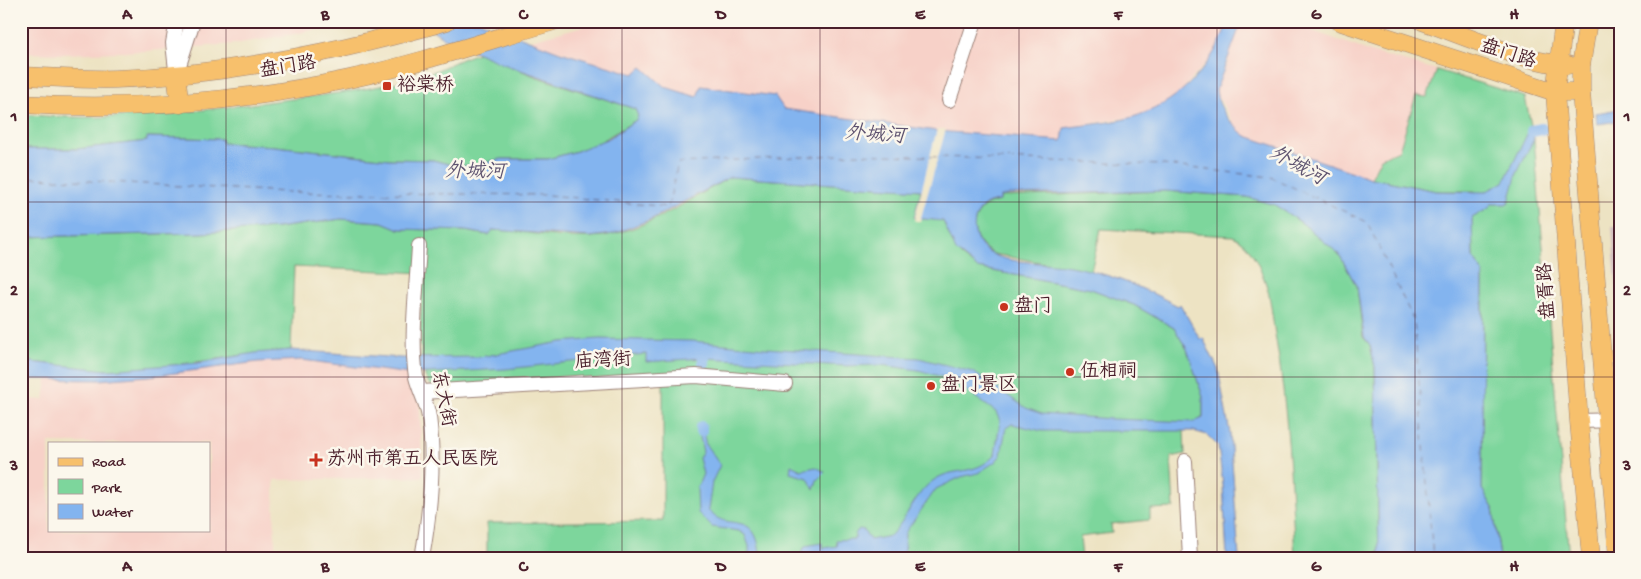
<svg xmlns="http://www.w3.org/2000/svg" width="1641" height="579" font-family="'Gochi Hand','LXGW WenKai TC',sans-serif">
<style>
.built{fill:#f7d1c8;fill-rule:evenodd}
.industrial{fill:#d2bfc0}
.green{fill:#7dd69c;stroke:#647a64}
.water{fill:#83b4ef;stroke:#666a8d}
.pier{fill:#ede3c3}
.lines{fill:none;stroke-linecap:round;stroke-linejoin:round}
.canal{stroke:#83b4ef;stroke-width:12}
.ferry{stroke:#5e5370;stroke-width:1;stroke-dasharray:6 5;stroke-linecap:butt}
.minor-casing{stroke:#9c8177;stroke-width:16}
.major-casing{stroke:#9c8177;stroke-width:19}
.minor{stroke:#fff;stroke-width:14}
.major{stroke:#f7c06c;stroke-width:18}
.grid{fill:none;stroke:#4a1f2b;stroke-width:1;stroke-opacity:0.55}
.poi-dot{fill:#c8321e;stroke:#fbf7ec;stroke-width:2}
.labels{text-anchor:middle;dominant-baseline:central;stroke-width:5;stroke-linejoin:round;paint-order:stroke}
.street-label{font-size:19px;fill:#4a1f2b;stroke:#fbf7ec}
.poi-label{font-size:19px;fill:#4a1f2b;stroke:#fbf7ec;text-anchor:start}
.water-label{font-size:20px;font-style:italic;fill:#5e5370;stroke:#fbf7ec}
.neatline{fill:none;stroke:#4a1f2b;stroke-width:2}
.grid-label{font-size:16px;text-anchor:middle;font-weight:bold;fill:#4a1f2b}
</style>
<rect width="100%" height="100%" fill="#fbf7ec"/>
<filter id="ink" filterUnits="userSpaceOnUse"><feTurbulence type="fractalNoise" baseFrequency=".02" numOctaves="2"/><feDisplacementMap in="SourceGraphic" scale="10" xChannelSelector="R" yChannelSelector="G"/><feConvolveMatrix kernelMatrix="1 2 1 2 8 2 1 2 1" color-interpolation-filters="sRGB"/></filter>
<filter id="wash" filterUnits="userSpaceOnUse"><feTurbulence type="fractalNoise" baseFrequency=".0096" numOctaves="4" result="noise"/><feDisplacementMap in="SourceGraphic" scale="20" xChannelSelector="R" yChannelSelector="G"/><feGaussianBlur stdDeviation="1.12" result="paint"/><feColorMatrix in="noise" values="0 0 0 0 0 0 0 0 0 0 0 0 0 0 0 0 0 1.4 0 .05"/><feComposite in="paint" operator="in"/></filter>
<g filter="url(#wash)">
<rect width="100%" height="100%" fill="#ede3c3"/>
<g class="built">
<path d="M21,21H354L295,34L234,44L147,51L64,54L21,53Z"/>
<path d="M603,21H1285L1374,53L1437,70L1427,97L1416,96L1399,150L1381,158L1371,178L1246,136L1236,128L1216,93L1217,87L1229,59L1213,55L1177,96L1159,108L1138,116L1064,128L1062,141L937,131L784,109L774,96L702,87L697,98L665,87L642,68L634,74L527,41Z"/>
<path d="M302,360L410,374L419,391L423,477L274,480L275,551L115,558H21V437H25L28,399L44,400L47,380L29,379L99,380L258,362ZM49,443H209V530H49Z"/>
</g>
<path class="industrial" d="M1612,226H1620V343Z"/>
<g class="green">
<path d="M478,53L537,77L635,109L638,116L636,120L595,145L577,151L548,159H501L472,166H456L433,160L389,159L275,146L222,143V139L148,137L147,141L77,149H21V114C106,123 191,112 275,101C325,95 373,90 422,76C441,70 458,59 478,53Z"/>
<path d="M1437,70L1525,97L1534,139L1569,558H1500L1493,508L1482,489L1483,272L1473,257L1472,218L1489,208L1475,191H1436L1371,178L1381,158L1399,150L1416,96L1427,97Z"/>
<path d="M730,177L922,190L943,221L961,256L977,268L1091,289L1134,305L1174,328L1187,349L1203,397V417L1184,431L1185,454L1171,457L1174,508L1150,509V520L1111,524L1112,533L1080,537L1082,558H487V523L663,521V380L435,388C430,385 427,382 425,376C417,356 422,297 423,273L294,267L291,350C230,355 170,369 109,370C80,371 50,363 21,361V237L201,233L277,228L341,219L382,222L399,229L465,231L488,235L493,230C528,231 567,241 603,236C648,229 691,199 730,177Z"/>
<path d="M1165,191L1247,197L1275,205L1302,223L1339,254L1357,287L1363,337L1370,345L1375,367L1379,558H1295C1291,483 1288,408 1275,334C1272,317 1271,297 1265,281C1258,264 1251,244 1233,236L1101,229L1091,271L993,254C966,239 968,206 1000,201V197Z"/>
</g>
<g class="water">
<path d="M419,21H479L560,52L634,74L642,67L665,87L697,97L701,86L775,96L784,109L937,131L1062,141L1064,128C1089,124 1116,123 1139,115C1181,101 1215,63 1228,21H1242L1216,90C1218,108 1232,126 1246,136L1371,178L1436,191L1485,192L1504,182L1531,126L1534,139L1517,173L1509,202L1506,204H1491L1489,208L1472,218L1473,257L1483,272L1482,489L1493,508L1500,558H1379L1375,367L1370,345L1364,337L1357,287L1339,254L1302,223L1275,205L1247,197L1165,191L1009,195L1000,197V201C989,202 981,205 976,217C971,231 978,246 990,253C1009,264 1047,262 1070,266C1108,273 1144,288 1178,306L1180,304L1200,339L1203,338L1218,369L1230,433L1239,558H1227L1223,486L1218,446L1207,435L1193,431H1042L1012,424L1006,428L1001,455L995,462L978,473L961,477L936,489L905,533L904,558H799L805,546L822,543L823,548L837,546L836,540L855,539V534L859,529L864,530L870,540L890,536C906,521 916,491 934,480C955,466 974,477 995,455L1000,421L996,412L950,379L918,370L881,365L847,366L704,358L646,362V354L506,369L410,374L302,360L258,362L160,375L99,380L21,379V361L107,370L197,363L255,353L291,350L401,358L480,357L561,342L599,339L692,341L765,348L919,358L973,372L1026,408L1042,414L1112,419L1194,422L1203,418V397L1187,349L1174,328L1134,305L1091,289L977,268L956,251L943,221L914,218L921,190L730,177L652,219L613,234L590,237L493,230L489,235L465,231L399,229L382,222L341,219L277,228L201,233L21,237V149H77L147,141V137L222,139V143L275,146L389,159L433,160L456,166H472L501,159H548L577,151L609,138L636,120L638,116L635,109L503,64L444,38Z"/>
<path d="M1620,109V121L1597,124L1596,113Z"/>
<path d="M703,431L706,445L720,465L712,482L708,510C727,534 755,507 760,554H775L790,558H746V555H749V546L745,535L739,531L712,527L698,513L697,488L703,474L699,458L703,452L699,432Z"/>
<path d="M791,465L801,470L816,467L825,472L817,480L814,490L808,478L790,473Z"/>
</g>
<path class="pier" d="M937,129H946L920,221H916L914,220Z"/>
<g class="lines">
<g class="canal">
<path d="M1532,131L1542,129"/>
<path d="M704,363V358"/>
<path d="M701,431V427"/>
</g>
<path class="ferry" d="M21,177L286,192L548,195L668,207L678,163L858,154L1163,165L1271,177L1367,222L1414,321L1433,558"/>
</g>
</g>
<g filter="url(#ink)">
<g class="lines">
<defs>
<g id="minor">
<path d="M176,70L173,43L177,21"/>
<path d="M176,75L193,21"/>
<path d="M949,100L975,21"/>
<path d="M419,246C417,286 410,338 416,377C419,390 427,403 429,417C435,463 430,513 422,558"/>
<path d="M422,392L696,376L785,384"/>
<path d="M1579,421L1620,420"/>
<path d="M1185,461L1190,558"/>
</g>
<g id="major">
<path d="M1338,21L1555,92H1581"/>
<path d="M1422,21C1463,35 1526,63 1568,65"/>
<path d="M1564,21L1555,92L1579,421L1591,558"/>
<path d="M1588,21L1581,66V92L1618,558"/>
<path d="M176,75L180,104"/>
<path d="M21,76C53,77 84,80 116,79C228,75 339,52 447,21"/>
<path d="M21,104C132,111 241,102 349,79C418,64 486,41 554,21"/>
</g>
</defs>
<use href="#minor" class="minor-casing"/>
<use href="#major" class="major-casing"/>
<use href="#minor" class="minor"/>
<use href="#major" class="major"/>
</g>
</g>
<path class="grid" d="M226,21V558M424,21V558M622,21V558M820,21V558M1019,21V558M1217,21V558M1415,21V558M21,202H1620M21,377H1620"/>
<g class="poi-dot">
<rect x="382" y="81" width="10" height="10" rx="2.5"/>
<circle cx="1004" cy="307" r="5"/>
<circle cx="1070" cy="372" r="5"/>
<circle cx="931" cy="386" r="5"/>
<path d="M313.5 452.5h5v5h5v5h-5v5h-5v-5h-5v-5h5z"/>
</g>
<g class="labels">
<g class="street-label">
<text transform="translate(1508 55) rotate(18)">盘门路</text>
<text transform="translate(288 68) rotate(-9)">盘门路</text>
<text transform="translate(1548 291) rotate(-94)">盘胥路</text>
<text transform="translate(603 362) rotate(-3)">庙湾街</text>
<text transform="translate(442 399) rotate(79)">东大街</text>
</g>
<g class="poi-label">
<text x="397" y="86">裕棠桥</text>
<text x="1014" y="307">盘门</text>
<text x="1080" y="372">伍相祠</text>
<text x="941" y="386">盘门景区</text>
<text x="327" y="460">苏州市第五人民医院</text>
</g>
<g class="water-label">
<text transform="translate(875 136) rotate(4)">外城河</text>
<text transform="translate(1297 167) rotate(29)">外城河</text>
<text transform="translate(475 173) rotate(1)">外城河</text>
</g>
</g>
<rect width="1641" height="579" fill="none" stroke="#fbf7ec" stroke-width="55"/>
<rect x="48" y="442" width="162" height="90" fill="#fbf7ec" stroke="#b4a19f"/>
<rect x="58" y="458" width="25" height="8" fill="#f7c06c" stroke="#b4a19f"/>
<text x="92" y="466" font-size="15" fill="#4a1f2b">Road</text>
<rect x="58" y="479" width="25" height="15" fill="#7dd69c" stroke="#b4a19f"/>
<text x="92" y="492" font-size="15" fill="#4a1f2b">Park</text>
<rect x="58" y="504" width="25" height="15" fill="#83b4ef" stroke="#b4a19f"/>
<text x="92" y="516" font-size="15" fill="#4a1f2b">Water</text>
<rect x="28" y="28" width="1586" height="524" class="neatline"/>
<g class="grid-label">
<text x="127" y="19">A</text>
<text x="325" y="19">B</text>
<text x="523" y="19">C</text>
<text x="721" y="19">D</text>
<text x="920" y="19">E</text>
<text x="1118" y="19">F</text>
<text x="1316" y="19">G</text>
<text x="1514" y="19">H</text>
<text x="14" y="121">1</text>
<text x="1627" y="121">1</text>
<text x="14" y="295">2</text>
<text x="1627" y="295">2</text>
<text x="14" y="470">3</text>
<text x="1627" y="470">3</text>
<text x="127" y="571">A</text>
<text x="325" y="571">B</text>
<text x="523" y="571">C</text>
<text x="721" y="571">D</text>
<text x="920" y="571">E</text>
<text x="1118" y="571">F</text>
<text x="1316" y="571">G</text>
<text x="1514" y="571">H</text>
</g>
</svg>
